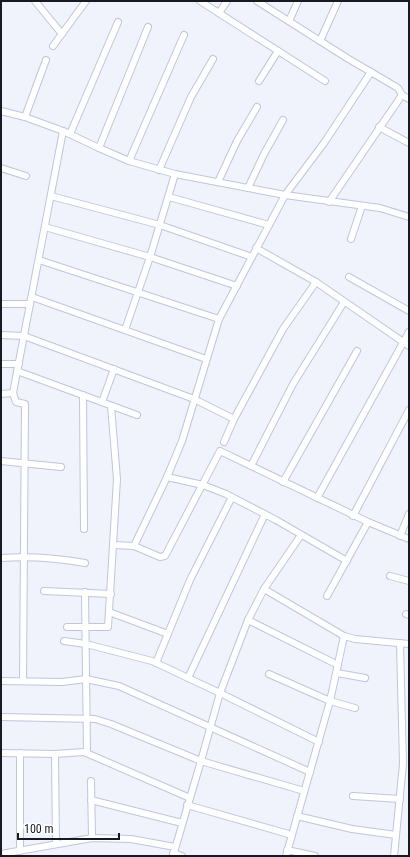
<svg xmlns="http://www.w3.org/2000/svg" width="410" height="857" font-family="'Roboto Condensed',sans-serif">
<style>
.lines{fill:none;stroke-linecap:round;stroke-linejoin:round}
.minor-casing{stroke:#bfc6db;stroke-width:8}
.minor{stroke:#fff;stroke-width:6}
</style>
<rect width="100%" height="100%" fill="#f0f3fc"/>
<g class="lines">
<defs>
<g id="minor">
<path d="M35,1L62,34"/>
<path d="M200,1L325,81"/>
<path d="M257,1L347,58L398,88L402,95L409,99"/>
<path d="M219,13L227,1"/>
<path d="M289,21L298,1"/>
<path d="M320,41L338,1"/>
<path d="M53,46L86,1"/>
<path d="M259,81L278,51"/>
<path d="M1,111L25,117L63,131L99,148L129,161L175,174L285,195L380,208L409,217"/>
<path d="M25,117L46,60"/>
<path d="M379,127L409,143"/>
<path d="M70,134L118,22"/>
<path d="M99,148L148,27"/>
<path d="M129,161L184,35"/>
<path d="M1,168L26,176"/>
<path d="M159,170L191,97L213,59"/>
<path d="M218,182L237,141L257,107"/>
<path d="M248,188L264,154L283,120"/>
<path d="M51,196L160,225L252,257"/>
<path d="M169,197L269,225"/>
<path d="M329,202L402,95"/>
<path d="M45,227L150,257L237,286"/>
<path d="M351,239L362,206"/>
<path d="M256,248L316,282L409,346"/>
<path d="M39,260L219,319"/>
<path d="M349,277L409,311"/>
<path d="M32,297L206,359"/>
<path d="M1,304H30"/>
<path d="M125,330L150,257L175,174"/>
<path d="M1,335L24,336L194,399L234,419"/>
<path d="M1,364H19"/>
<path d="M17,371L137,415"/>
<path d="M1,394L13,393"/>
<path d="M83,395L84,529"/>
<path d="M102,402L114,369"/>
<path d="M224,442L234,419L283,329L316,282"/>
<path d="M1,461L61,467"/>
<path d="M251,466L293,384L344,302"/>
<path d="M167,477L203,485L226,494L276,520L347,561"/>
<path d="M283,482L357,351"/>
<path d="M317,498L409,332"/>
<path d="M353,516L409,410"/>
<path d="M400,536L409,514"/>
<path d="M114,545L134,546L160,557L165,556L220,451L368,522L409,539"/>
<path d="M134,546L167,477L182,441L219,319L285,195L324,143L371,72"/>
<path d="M1,558C30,556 57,558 85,563"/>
<path d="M390,576L409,581"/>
<path d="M264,589L344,636L355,639L409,644"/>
<path d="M44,591L111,594"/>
<path d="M85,592L87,753"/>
<path d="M327,596L368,522"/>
<path d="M109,612L168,634"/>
<path d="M406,614L409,615"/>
<path d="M248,620L338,665"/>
<path d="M67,627H108L117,479L111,406"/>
<path d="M64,641L86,644L152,661L220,693L319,742"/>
<path d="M156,663L190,580L232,497"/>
<path d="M337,673L365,678"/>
<path d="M269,674L330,701L355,708"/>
<path d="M188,678L265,514"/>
<path d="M1,681L62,682L86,679L119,686L310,772"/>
<path d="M23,681L25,404L16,402L13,393L63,131"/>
<path d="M1,717L95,719L111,724L201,761L304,791"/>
<path d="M1,753L55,754L84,752L190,798L173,856"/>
<path d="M55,754L56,844"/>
<path d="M91,781L92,838"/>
<path d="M353,796L400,799"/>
<path d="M190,798L201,761L220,693L248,620L264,589L301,535"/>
<path d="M91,800L182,823"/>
<path d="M187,805L292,835"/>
<path d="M297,816L352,829L396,835"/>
<path d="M287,850L315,856"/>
<path d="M20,851V753"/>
<path d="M173,853L182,856"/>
<path d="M1,854L92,838L131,839L175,847"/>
<path d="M286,856L330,701L344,636"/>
<path d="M394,856L403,764L400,643"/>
</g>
</defs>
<use href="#minor" class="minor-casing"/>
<use href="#minor" class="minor"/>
</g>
<rect width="410" height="857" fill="none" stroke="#181a22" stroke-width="4"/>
<path d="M18 833v6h101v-6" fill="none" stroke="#181a22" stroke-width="2"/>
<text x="24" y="833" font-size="12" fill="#181a22" stroke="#ffffff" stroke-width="3" paint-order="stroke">100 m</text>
</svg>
